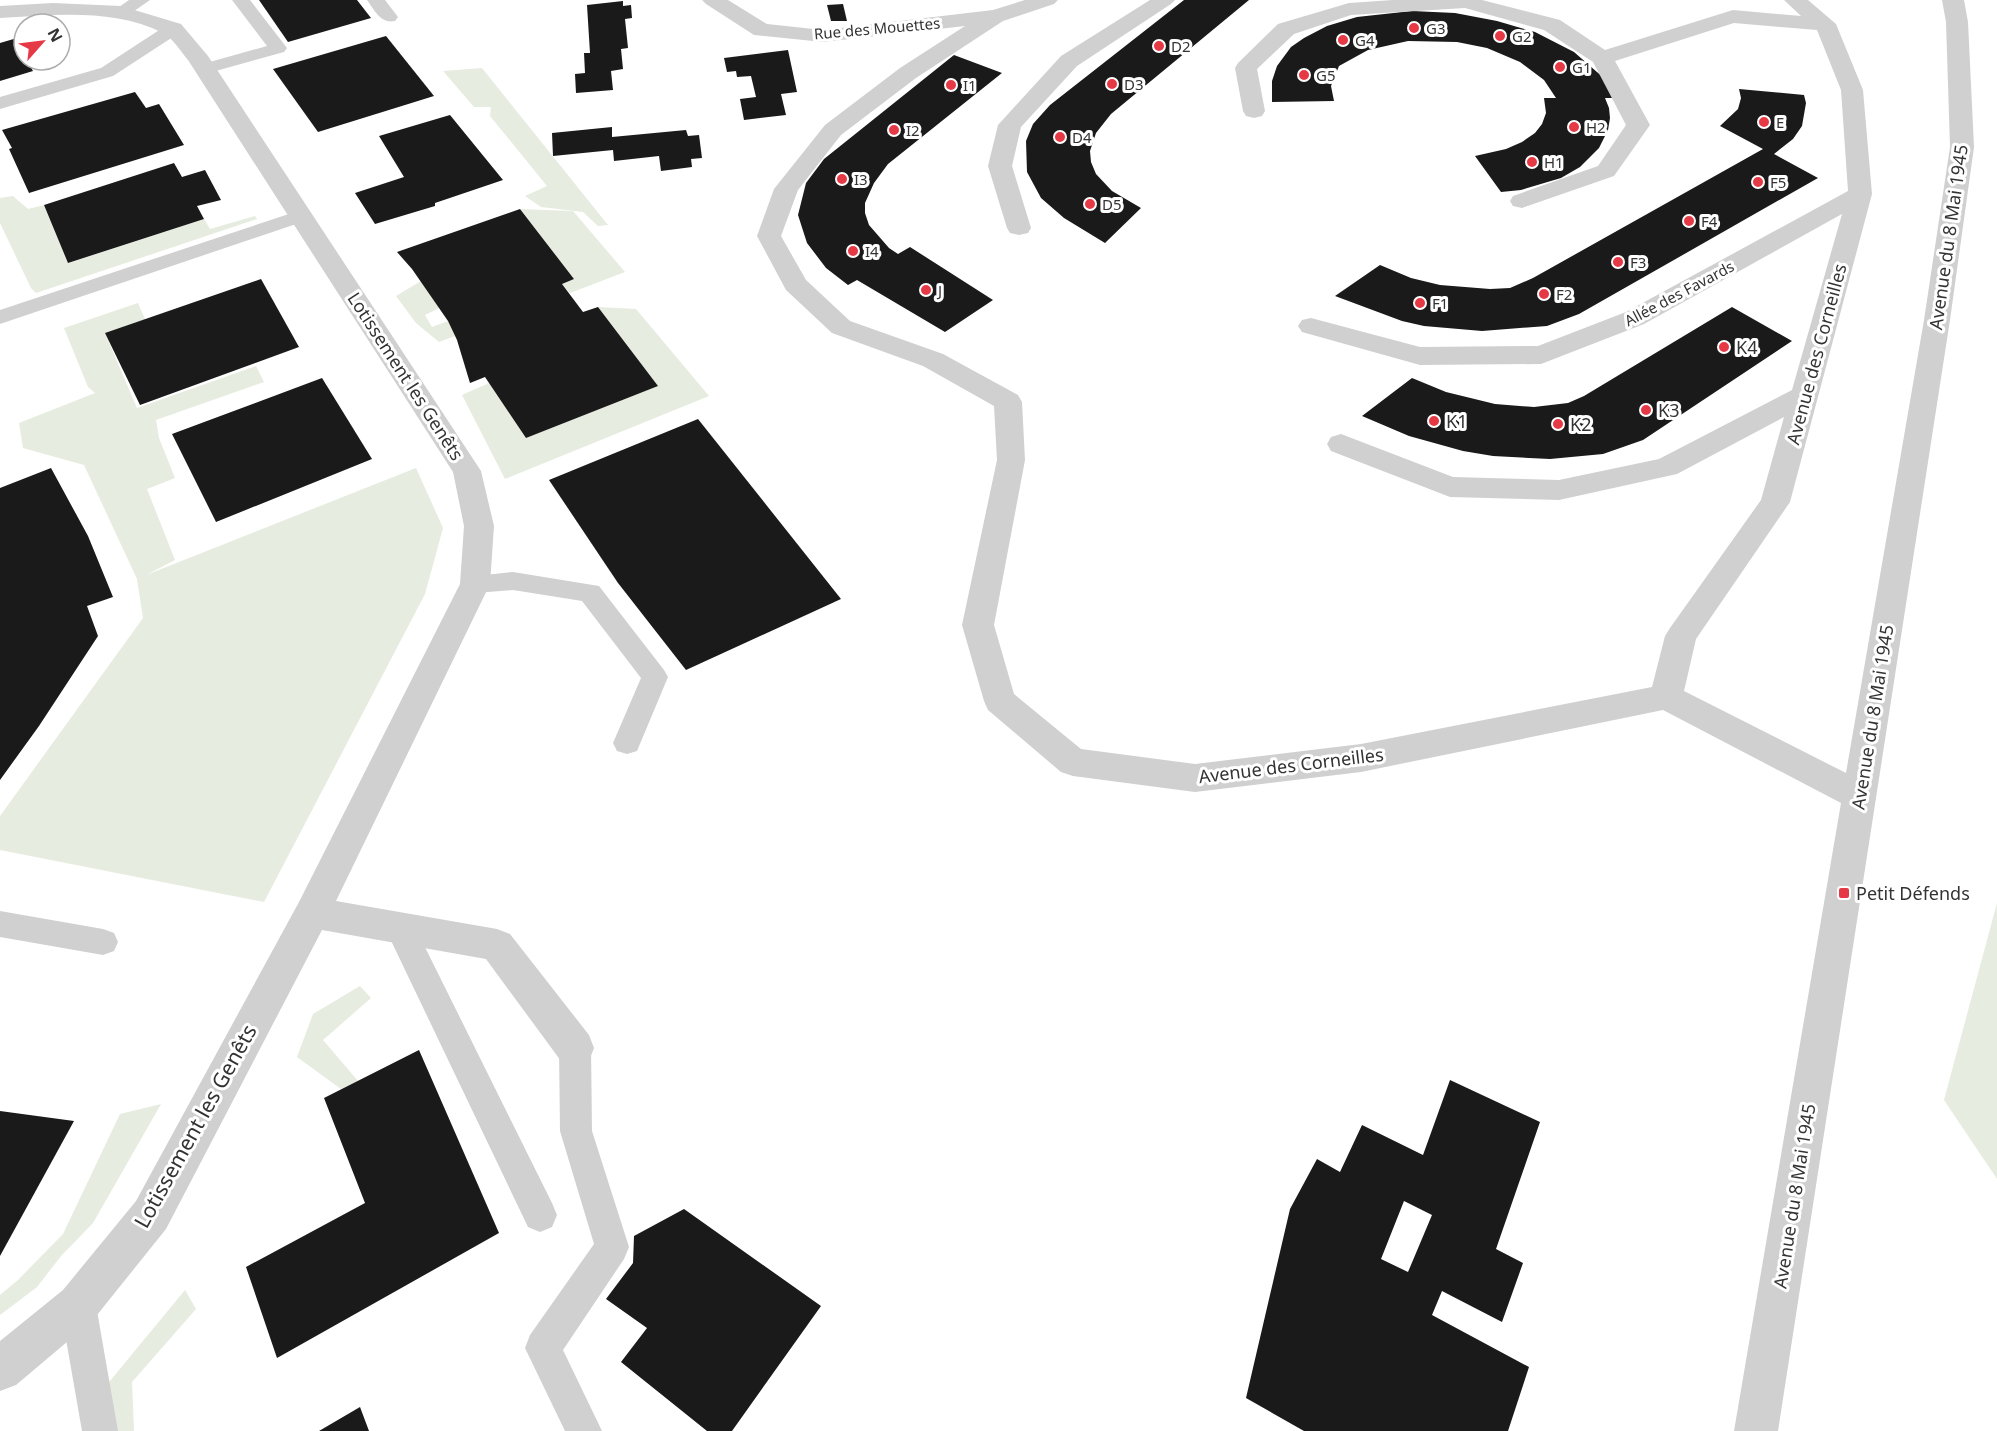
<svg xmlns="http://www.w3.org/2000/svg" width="1997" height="1431" font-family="'Noto Sans',sans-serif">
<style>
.green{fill:#e6ecdf}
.building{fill:#1a1a1a;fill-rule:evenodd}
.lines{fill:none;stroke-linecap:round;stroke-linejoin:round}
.service{fill:#d0d0d0;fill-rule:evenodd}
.minor{fill:#d0d0d0;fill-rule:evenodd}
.poi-dot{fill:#e63946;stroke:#fff;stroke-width:2}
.labels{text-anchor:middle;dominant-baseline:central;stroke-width:6;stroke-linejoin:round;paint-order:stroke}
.far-street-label{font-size:15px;fill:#333;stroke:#fff}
.far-poi-label{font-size:15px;fill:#333;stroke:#fff;text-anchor:start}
.street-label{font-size:18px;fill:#333;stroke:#fff}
.poi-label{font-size:18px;fill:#333;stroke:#fff;text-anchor:start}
.near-street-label{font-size:21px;fill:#333;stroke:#fff}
</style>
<rect width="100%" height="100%" fill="#fff"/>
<g class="green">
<path d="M482,68L608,225L598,226L583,212L541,207L525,196L547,186L490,116L491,107H474L443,71Z"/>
<path d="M13,196L28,209L44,205L69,263L204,219L210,229L255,216L257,219L36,293L31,288L0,223V198Z"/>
<path d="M520,209L573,211L625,272L570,293L562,284L574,279Z"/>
<path d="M421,281L439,308L425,315L432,327L448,321L455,336L439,342L416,323L396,296Z"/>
<path d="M138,303L145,319L105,333L137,408L256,366L264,382L156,420L159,438L175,478L147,489L175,560L146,575L416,468L443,528L425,594L264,902L0,850V816L143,618L137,579L84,465L23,448L19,423L95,393L88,387L64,328Z"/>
<path d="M598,307L636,309L709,396L505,479L462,395L489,383L526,438L658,386Z"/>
<path d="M1997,903V1179L1944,1100Z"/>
<path d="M360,986L371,998L323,1040L358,1081L341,1089L297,1057L313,1014Z"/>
<path d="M161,1104L93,1223L61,1256L37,1287L0,1315V1295L18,1280L63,1234L120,1114Z"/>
<path d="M185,1290L196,1309L132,1382L134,1431H113L105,1387Z"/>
</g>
<g class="building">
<path d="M259,0H357L371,18L288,42Z"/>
<path d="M1184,0H1249L1111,114L1096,133L1090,151L1091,162L1096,174L1112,191L1141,208L1105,243L1064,218L1041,198L1027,172L1026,141L1033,124L1050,105Z"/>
<path d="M623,1V6L631,5L632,18L625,19L628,48L621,49L623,69L611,71L613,90L576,93L575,74L585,73L584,53H590L587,5Z"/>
<path d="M843,4L847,21H831L827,5Z"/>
<path d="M1412,11L1455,13L1497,21L1535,32L1574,52L1605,79L1617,98H1605L1609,108L1610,118L1608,130L1599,148L1580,167L1561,178L1521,190L1501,192L1475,156L1506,149L1522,142L1535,133L1542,124L1546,113L1544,98H1556L1544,80L1520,62L1487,48L1457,42L1408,41L1368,50L1339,66L1331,86L1334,101L1272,102V81L1277,66L1291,47L1304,38L1327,26L1357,17Z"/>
<path d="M386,36L434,96L318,132L273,69Z"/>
<path d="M17,38L24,53V60H27L33,71L0,81V43Z"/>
<path d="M788,50L797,92L781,94L786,115L744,120L740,99L756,97L751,76L737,77L736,71L727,72L724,58Z"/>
<path d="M954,55L1002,73L888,164L874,183L865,203V213L869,225L889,248L898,254L910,247L993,300L945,332L857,280L848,285L826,268L807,243L798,215L806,183L824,159Z"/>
<path d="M1739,89L1804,95L1806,103L1802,126L1793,139L1774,154L1818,178L1579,314L1547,326L1482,331L1424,326L1402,321L1335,296L1380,265L1411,278L1440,285L1490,289L1510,288L1533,278L1763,149L1720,126L1738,109L1741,98Z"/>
<path d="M135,92L146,108L159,104L184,145L29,193L9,149L12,148L2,130Z"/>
<path d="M450,115L503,180L435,203V206L375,224L355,193L404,177L379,136Z"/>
<path d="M612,127V137L686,130L688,136L699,135L702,158L691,159L692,167L661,171L659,156L614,161L613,150L553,156L552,133Z"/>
<path d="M174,163L182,177L205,170L221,200L197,206L204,219L68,263L44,205Z"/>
<path d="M520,209L574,279L562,284L583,312L598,307L658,386L526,438L485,377L470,383L457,340L448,321L412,269L397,252Z"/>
<path d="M261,279L299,347L140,405L105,333Z"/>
<path d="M1732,307L1792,341L1643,440L1603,454L1550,459L1493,456L1463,451L1409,436L1362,416L1412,378L1446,392L1495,404L1534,407L1568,403L1584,396Z"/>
<path d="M322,378L372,459L216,522L172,434Z"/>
<path d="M698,419L841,599L686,670L618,583L549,480Z"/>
<path d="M51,468L88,536L113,597L87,606L98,636L39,726L0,780V488Z"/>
<path d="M419,1050L499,1233L277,1358L246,1267L365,1203L324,1098Z"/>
<path d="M1450,1080L1540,1122L1496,1249L1523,1263L1502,1322L1442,1291L1432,1315L1529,1367L1508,1431H1304L1246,1398L1290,1209L1317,1159L1340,1172L1362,1125L1423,1155ZM1404,1201L1432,1215L1408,1272L1381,1259Z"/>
<path d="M0,1111L74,1121L0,1256Z"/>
<path d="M684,1209L821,1306L732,1431H707L621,1362L647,1328L606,1299L633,1263L634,1236Z"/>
<path d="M360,1407L369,1431H319Z"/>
</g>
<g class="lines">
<g class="service">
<path d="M129,0H150L127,16H115L112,12Z"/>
<path d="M232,0H250L287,48L284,52L205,74L199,73L196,69L199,65L267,46Z"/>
<path d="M367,0H385L398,17L395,21C381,24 375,11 367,0Z"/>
<path d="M173,24L179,25L182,29L179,33L113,76L0,109V97L101,68L167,25Z"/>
<path d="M301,210L308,212L311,216L308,220L0,324V310Z"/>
<path d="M513,572L599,586L664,670L668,677L637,751L627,754L617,751L613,743L641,678L582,601L513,590L475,593L466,591L462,584L466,577Z"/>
<path d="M0,911L103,929L114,933L118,942L114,951L103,955L0,937Z"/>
<path d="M400,915L411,919L552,1203L557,1215L552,1227L540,1232L528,1227L385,928L389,919Z"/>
<path d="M575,1033L586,1038L591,1048L592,1131L629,1247L624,1259L563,1350L602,1431H565L525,1348L530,1335L594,1244L560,1131L559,1048L564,1038Z"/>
<path d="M78,1287L90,1293L96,1305L118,1431H82L60,1305L66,1293Z"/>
</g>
<g class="minor">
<path d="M702,0H728L767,24L823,30L993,10L1025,0H1058L1054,4L1003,21L916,78L841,135L798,190L781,236L806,280L850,321L943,354L1018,395L1022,402L1025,460L994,625L1014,694L1081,749L1195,764L1361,744L1652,687L1665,636L1670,628L1761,500L1784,417L1677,474L1559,500L1450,497L1331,451L1327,444L1331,437L1341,434L1453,477L1559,480L1659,459L1792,390L1842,214L1644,324L1541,364L1420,365L1302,332L1298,326L1302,320L1311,318L1420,347L1538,346L1626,312L1848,191L1841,90L1817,30L1734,23L1615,61L1650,125L1614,176L1522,208L1513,206L1510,201L1513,196L1598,166L1626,125L1593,62L1544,30L1465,8L1351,15L1294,34L1257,69L1265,111L1262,116L1254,118L1246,116L1243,111L1235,68L1238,63L1278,24L1349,3L1393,0H1482L1560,20L1605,50L1733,10L1801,16L1784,0H1808L1836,24L1863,90L1872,194L1790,502L1696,639L1684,691L1846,773L1924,320L1950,147L1946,22L1942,0H1964L1968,22L1974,147L1950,320L1778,1431H1734L1841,803L1663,710L1361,772L1195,792L1073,776L1061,772L988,710L984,701L962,625L997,460L994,406L923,366L832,333L786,290L757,236L774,189L825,125L900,68L965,26L823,42L754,35L706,4Z"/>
<path d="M1150,0H1175L1171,4L1077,66L1021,127L1012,166L1031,228L1028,233L1019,235L1010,233L1007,228L988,166L998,125L1061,56Z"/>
<path d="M53,3L121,6L181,24L208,56L481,471L494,526L490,584L336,901L497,929L510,934L589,1035L594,1048L589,1061L575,1066L561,1061L486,959L322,930L166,1229L93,1320L16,1385L0,1391V1341L63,1290L136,1201L299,902L460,584L464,526L453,472L188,60C181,52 173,38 163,33C114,8 53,15 0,18V6Z"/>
</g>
</g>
<g class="poi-dot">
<circle cx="1414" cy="28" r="6"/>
<circle cx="1500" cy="36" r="6"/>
<circle cx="1343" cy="40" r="6"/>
<circle cx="1159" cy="46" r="6"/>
<circle cx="1560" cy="67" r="6"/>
<circle cx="1304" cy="75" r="6"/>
<circle cx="1112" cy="84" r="6"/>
<circle cx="951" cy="85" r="6"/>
<circle cx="1764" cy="122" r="6"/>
<circle cx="1574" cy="127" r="6"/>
<circle cx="894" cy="130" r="6"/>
<circle cx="1060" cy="137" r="6"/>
<circle cx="1532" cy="162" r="6"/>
<circle cx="842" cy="179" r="6"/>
<circle cx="1758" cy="182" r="6"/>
<circle cx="1090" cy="204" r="6"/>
<circle cx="1689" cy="221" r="6"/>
<circle cx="853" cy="251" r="6"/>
<circle cx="1618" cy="262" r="6"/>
<circle cx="926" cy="290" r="6"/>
<circle cx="1544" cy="294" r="6"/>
<circle cx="1420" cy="303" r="6"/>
<circle cx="1724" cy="347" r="6"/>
<circle cx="1646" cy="410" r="6"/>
<circle cx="1434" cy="421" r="6"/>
<circle cx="1558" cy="424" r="6"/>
<rect x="1838" y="887" width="12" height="12" rx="3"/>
</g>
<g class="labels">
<g class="far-street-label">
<text transform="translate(877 28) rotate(-5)">Rue des Mouettes</text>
<text transform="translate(1679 293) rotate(-28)">Allée des Favards</text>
</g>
<g class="far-poi-label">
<text x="1426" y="28">G3</text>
<text x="1512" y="36">G2</text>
<text x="1355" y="40">G4</text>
<text x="1171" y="46">D2</text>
<text x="1572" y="67">G1</text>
<text x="1316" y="75">G5</text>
<text x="1124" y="84">D3</text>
<text x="963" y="85">I1</text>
<text x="1776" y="122">E</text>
<text x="1586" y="127">H2</text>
<text x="906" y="130">I2</text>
<text x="1072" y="137">D4</text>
<text x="1544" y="162">H1</text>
<text x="854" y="179">I3</text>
<text x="1770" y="182">F5</text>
<text x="1102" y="204">D5</text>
<text x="1701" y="221">F4</text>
<text x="865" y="251">I4</text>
<text x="1630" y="262">F3</text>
<text x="938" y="290">J</text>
<text x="1556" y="294">F2</text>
<text x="1432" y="303">F1</text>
</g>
<g class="street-label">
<text transform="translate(1948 237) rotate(-82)">Avenue du 8 Mai 1945</text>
<text transform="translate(1816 354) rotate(-75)">Avenue des Corneilles</text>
<text transform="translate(406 376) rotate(57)">Lotissement les Genêts</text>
<text transform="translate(1872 717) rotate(-81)">Avenue du 8 Mai 1945</text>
<text transform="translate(1291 765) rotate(-7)">Avenue des Corneilles</text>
<text transform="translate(1794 1196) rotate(-81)">Avenue du 8 Mai 1945</text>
</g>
<g class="poi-label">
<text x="1736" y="347">K4</text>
<text x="1658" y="410">K3</text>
<text x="1446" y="421">K1</text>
<text x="1570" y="424">K2</text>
<text x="1856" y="893">Petit Défends</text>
</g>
<g class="near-street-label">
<text transform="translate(195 1126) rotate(-61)">Lotissement les Genêts</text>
</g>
</g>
<g transform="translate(42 42) rotate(62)"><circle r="28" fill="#ffffff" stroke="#adadad" stroke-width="1.5"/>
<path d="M0-4.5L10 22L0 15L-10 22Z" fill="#e63946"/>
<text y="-9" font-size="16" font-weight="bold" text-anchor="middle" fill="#333333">N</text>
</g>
</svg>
